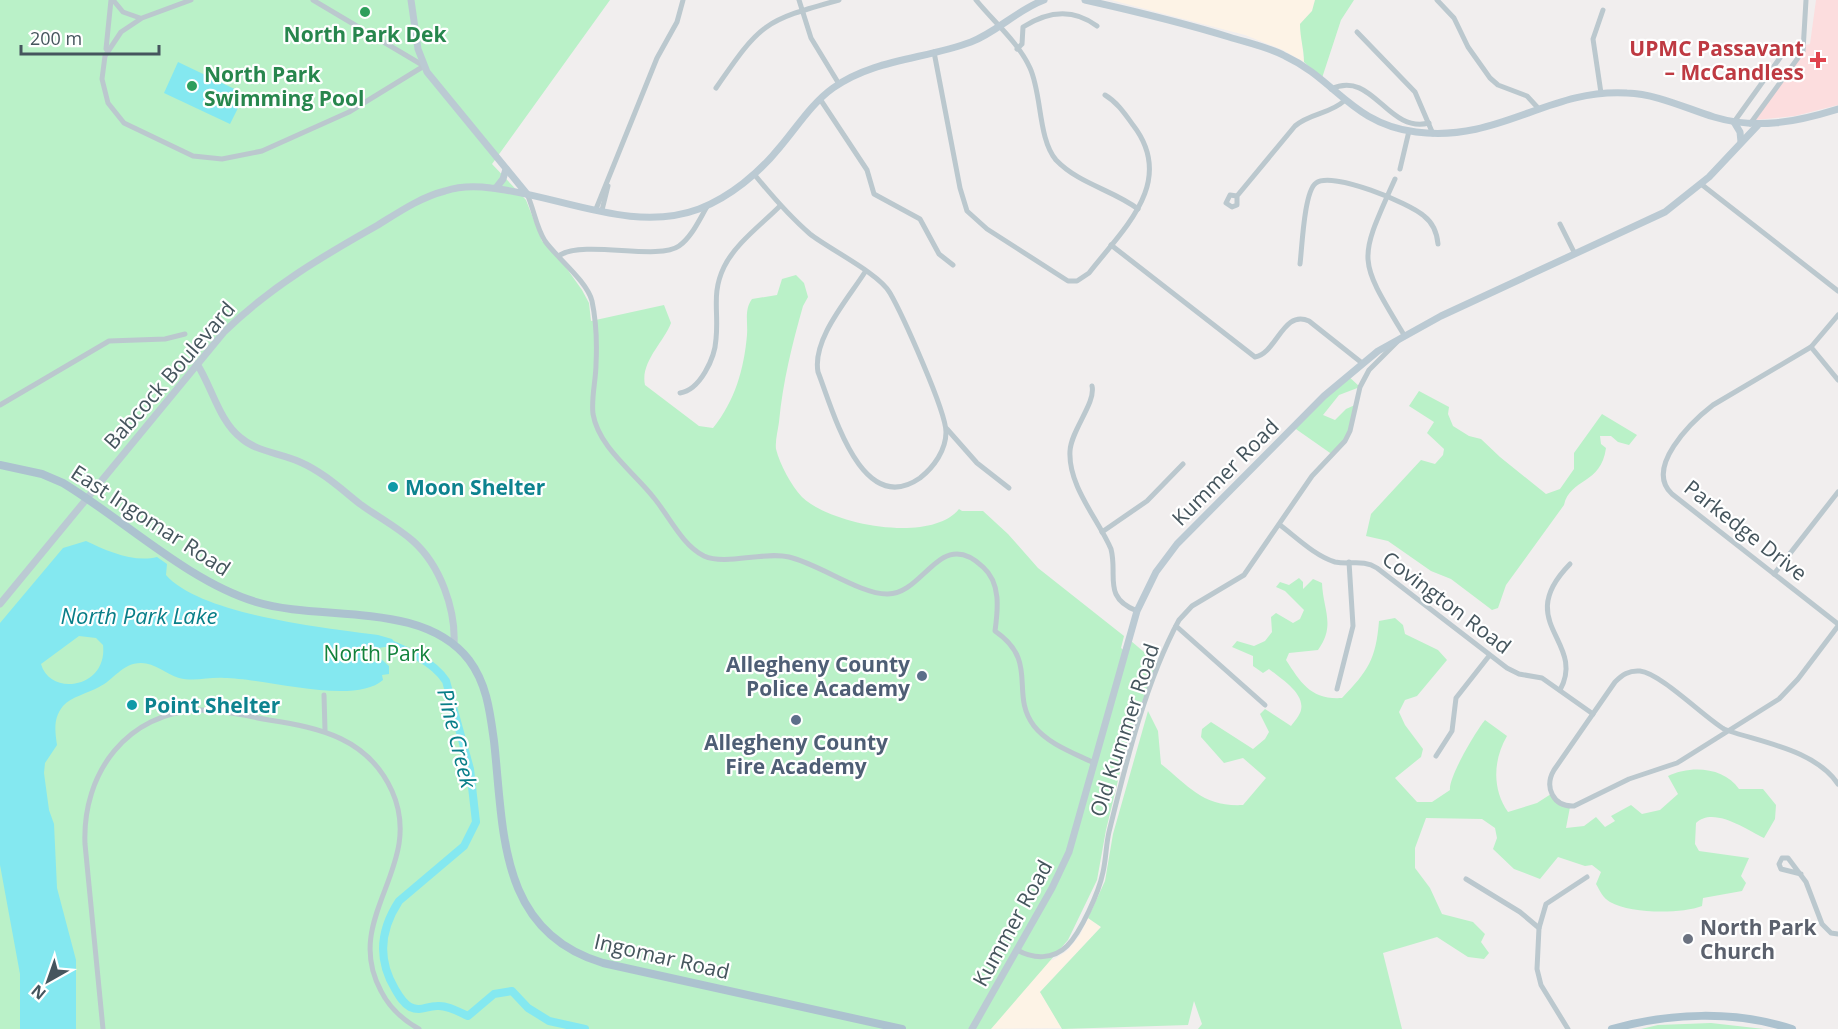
<svg xmlns="http://www.w3.org/2000/svg" width="1838" height="1029" font-family="'Open Sans',sans-serif">
<style>
.commercial{fill:#fdf3e6}
.medical{fill:#fcddde}
.green{fill:#baf1c8}
.water{fill:#84e8f0;fill-rule:evenodd}
.lines{fill:none;stroke-linecap:round;stroke-linejoin:round}
.river{stroke:#84e8f0;stroke-width:8}
.street{stroke:#bbc8ce;stroke-width:5}
.secondary{stroke:#bbcad3;stroke-width:7}
.primary{stroke:#acc2cf;stroke-width:8}
.leisure-dot{fill:#2e9e5b;stroke:#fff;stroke-width:2}
.health-dot{fill:#e0444e;stroke:#fff;stroke-width:2}
.culture-dot{fill:#0f9aa8;stroke:#fff;stroke-width:2}
.service-dot{fill:#5c6f8a;stroke:#fff;stroke-width:2}
.worship-dot{fill:#6b7280;stroke:#fff;stroke-width:2}
.labels{text-anchor:middle;dominant-baseline:central;stroke-width:4.5;stroke-linejoin:round;paint-order:stroke}
.leisure-label{font-size:21px;font-weight:bold;fill:#27864d;stroke:#fff}
.health-label{font-size:21px;font-weight:bold;fill:#be3a42;stroke:#fff;text-anchor:end}
.street-label{font-size:21px;fill:#45555d;stroke:#fff}
.culture-label{font-size:21px;font-weight:bold;fill:#0d838f;stroke:#fff;text-anchor:start}
.park-label{font-size:21px;fill:#12823b;stroke:#fff}
.service-label{font-size:21px;font-weight:bold;fill:#4e5e75;stroke:#fff;text-anchor:end}
.worship-label{font-size:21px;font-weight:bold;fill:#5b616d;stroke:#fff;text-anchor:start}
.water-label{font-size:22px;font-style:italic;fill:#087e88;stroke:#fff}
</style>
<rect width="100%" height="100%" fill="#f1eeee"/>
<g class="commercial">
<path d="M1111,0H1315L1312,11L1300,24L1304,62L1283,50L1245,35Z"/>
<path d="M1088,918L1101,927L1040,992L1062,1028L977,1029L1036,962L1053,960L1067,951L1080,935Z"/>
</g>
<path class="medical" d="M1816,0H1838V105L1795,116L1756,120L1805,45L1810,44Z"/>
<g class="green">
<path d="M0,0H610L492,164L526,200L542,241L560,259L582,290L589,303L591,321L664,305L671,323C664,342 640,362 645,385L699,426L713,428C735,401 744,369 747,335C748,322 744,310 752,299L777,295L782,279L796,275L804,283L808,297L803,306C792,345 783,381 779,422C778,430 775,441 776,449C780,465 791,485 802,497C831,525 931,544 959,509L962,511H983L1008,534L1038,568L1124,636L1121,648L1127,653L1131,641L1157,663L1128,739L1106,830L1097,880L1068,940L991,1029H0Z"/>
<path d="M1315,0H1354L1341,20L1322,78L1304,62C1304,49 1300,38 1300,24L1312,11Z"/>
<path d="M1347,375L1360,387L1339,395L1323,415L1335,420L1346,409L1355,405L1350,431L1333,455L1293,427Z"/>
<path d="M1419,391L1449,407L1448,414L1453,426L1469,436L1481,439L1500,457L1546,494L1560,489L1574,469V453L1602,414L1637,435L1629,445L1618,442L1611,436H1600L1601,444L1606,448C1601,485 1570,478 1564,505L1506,585L1498,608L1492,610L1451,579L1431,571L1388,541L1366,536L1371,514L1421,460L1435,464L1443,455L1444,449L1427,433L1434,422L1409,406Z"/>
<path d="M1299,578L1303,582V589L1313,579L1322,583C1323,610 1336,625 1318,650L1289,653L1286,660C1301,683 1311,700 1342,698C1368,671 1376,659 1379,621L1395,618L1403,625L1405,634L1438,650L1447,660L1417,696L1405,700L1399,712L1405,725L1423,749L1421,757L1395,778L1417,802H1432L1450,790C1448,778 1476,731 1485,720L1507,736C1493,760 1492,789 1508,812L1537,803L1551,794L1570,807L1566,828L1584,826L1596,817L1605,827L1615,821L1611,816L1631,805L1642,814L1660,810L1678,794L1668,776C1691,765 1724,767 1739,789H1763L1776,805L1775,819L1764,838C1746,829 1713,806 1696,823L1695,844L1699,851L1749,858L1741,876L1746,883L1742,891L1703,898L1702,906C1681,914 1631,914 1610,902C1603,898 1600,891 1596,884L1601,872L1592,865L1585,866L1558,857L1540,879L1514,869L1493,849L1497,838L1495,828L1482,819L1426,818L1415,848V868L1430,888L1442,914L1473,922L1485,934L1481,942L1489,953L1484,959L1468,957L1437,937L1383,953L1402,1029H1198L1202,1024L1194,1001L1188,1025L1062,1029L1040,992L1101,927L1088,918L1105,881L1113,834L1148,711L1158,731L1161,764C1190,787 1203,807 1243,805L1266,778L1243,758L1224,763L1201,737L1202,729L1211,722L1253,749L1265,739L1269,732L1260,714L1265,709L1291,726C1294,722 1300,715 1301,710C1305,693 1280,678 1269,669L1263,673L1253,666V656L1232,647L1237,641L1254,646L1265,641L1272,632L1271,617L1276,613L1293,623L1300,619L1304,610L1285,591L1276,587L1280,582L1289,585Z"/>
<path d="M1711,1023L1764,1029H1641L1658,1025Z"/>
</g>
<g class="water">
<path d="M178,62L245,94L230,124L164,93Z"/>
<path d="M86,541C107,551 134,563 157,557L167,564L166,575C201,615 326,628 378,635L392,639L397,645L366,650V659L375,662L381,659L389,666V674L382,675L383,680C354,706 264,678 224,678C209,677 194,682 179,678C166,674 155,663 141,663C122,663 114,680 99,687C88,693 71,697 63,706C53,718 55,731 57,745L45,763L44,773L49,810L54,824L57,888L76,960V1029H20V974L0,865V623L63,548ZM79,636L96,638L103,645C108,688 50,697 41,664Z"/>
</g>
<g class="lines">
<path class="river" d="M385,642C406,650 433,661 446,681L470,769L476,822L464,846L399,901C380,930 377,959 395,989C399,996 403,1003 410,1007C421,1012 426,1006 437,1006C448,1005 459,1012 468,1016L494,994L512,991L528,1008L549,1021L585,1029"/>
<g class="street">
<path d="M113,0L123,12L140,18"/>
<path d="M191,0L142,18L121,32L105,56L102,79L108,103L124,123L193,156L222,159L262,151L349,112L424,66"/>
<path d="M313,0L424,66"/>
<path d="M799,0L811,38L839,84"/>
<path d="M976,0C993,21 1019,43 1030,68C1042,94 1038,139 1056,160C1079,184 1113,190 1138,209"/>
<path d="M1437,0L1454,18L1468,47L1490,78L1498,85L1527,96L1539,109"/>
<path d="M1357,32L1415,92L1433,134"/>
<path d="M106,49L111,0"/>
<path d="M1017,49L1022,44L1023,27C1048,11 1073,8 1097,26"/>
<path d="M934,52L960,188L967,211L987,229L1068,281H1077L1089,273C1123,229 1177,182 1133,125C1125,114 1117,102 1105,95"/>
<path d="M716,88C761,23 763,21 839,0"/>
<path d="M1331,89C1373,69 1387,134 1429,123"/>
<path d="M1601,93L1593,39L1603,10"/>
<path d="M820,99L867,170L874,194L920,219L939,254L953,265"/>
<path d="M1734,122L1782,55"/>
<path d="M1750,124L1803,51L1806,0"/>
<path d="M1400,169L1409,131"/>
<path d="M754,174C771,195 789,216 810,234C829,249 880,274 890,293C902,314 946,411 946,432C946,450 934,467 920,478C861,519 833,410 818,372C812,339 848,299 865,272"/>
<path d="M1701,184L1838,291"/>
<path d="M527,194C534,209 536,227 545,241C556,257 587,281 592,301C596,320 597,344 596,364C596,380 591,398 593,414C599,448 634,472 654,498C669,516 682,545 704,556C726,566 763,551 789,557C819,564 860,594 887,594C924,595 940,526 983,567C1001,583 998,609 995,631C1040,662 1009,693 1034,726C1048,744 1074,753 1094,763"/>
<path d="M1237,196L1230,195L1226,203L1232,207L1237,205V196L1295,126C1310,113 1330,114 1344,101"/>
<path d="M596,209L657,58L677,22L683,0"/>
<path d="M602,210L608,186"/>
<path d="M1560,224L1575,254"/>
<path d="M1111,245L1255,357C1277,353 1283,309 1309,321L1362,363"/>
<path d="M560,255C586,240 658,261 679,246C692,237 700,218 708,205"/>
<path d="M1300,264C1302,249 1304,191 1316,183C1332,171 1410,203 1424,216C1433,223 1437,233 1438,244"/>
<path d="M1838,315L1811,347L1713,405C1691,422 1644,468 1672,494L1838,624"/>
<path d="M1811,347L1838,380"/>
<path d="M1092,386C1096,403 1071,430 1070,451C1068,486 1098,519 1111,549C1118,576 1102,597 1137,611"/>
<path d="M680,393C700,390 715,358 716,339C719,311 711,294 724,267C735,244 762,224 780,206"/>
<path d="M0,405L109,341L165,339L185,334"/>
<path d="M947,429L977,463L1009,488"/>
<path d="M1280,525C1296,537 1315,556 1335,562C1351,565 1363,559 1377,568L1507,668L1519,674L1542,678L1593,714"/>
<path d="M1102,532L1147,501L1183,464"/>
<path d="M1774,574L1838,492"/>
<path d="M1176,626L1265,705"/>
<path d="M1838,626L1798,679L1779,699L1677,763L1629,779L1574,806C1553,807 1544,787 1554,770L1615,682C1622,675 1629,670 1640,671C1660,673 1704,717 1724,729L1729,731C1765,743 1816,751 1838,784"/>
<path d="M1337,689L1353,626L1349,562"/>
<path d="M1560,690C1587,641 1512,623 1570,564"/>
<path d="M324,695L325,730"/>
<path d="M1436,756L1452,731L1456,698L1489,656"/>
<path d="M1801,874L1781,869L1779,864L1782,858H1788L1806,882L1822,924L1831,933L1838,934"/>
<path d="M1466,879L1520,912L1539,928L1537,969L1541,985L1568,1029"/>
<path d="M1539,928L1546,904L1587,877"/>
<path d="M1017,950C1033,959 1053,960 1067,946C1081,932 1099,892 1103,872C1106,859 1106,845 1109,832C1126,763 1145,683 1179,620L1192,606L1244,575L1312,476L1345,441L1350,431L1360,387L1369,370L1404,335C1357,257 1358,262 1395,179"/>
<path d="M103,1029L85,844C82,773 127,712 201,710C224,710 247,716 269,720C320,728 368,738 392,791C426,867 341,917 381,991C389,1007 403,1020 419,1029"/>
</g>
<g class="secondary">
<path d="M411,0L418,49L427,72L527,194"/>
<path d="M1085,0C1134,11 1181,22 1229,37C1248,43 1268,47 1285,56C1335,79 1352,124 1416,132C1499,143 1549,88 1627,93C1657,94 1685,108 1714,117C1757,130 1796,122 1838,109"/>
<path d="M1734,122L1740,132L1741,142"/>
<path d="M496,188L503,179L506,169"/>
<path d="M197,364C212,387 219,421 241,438C257,452 281,453 300,462C323,472 341,489 360,504C378,517 397,527 413,541C440,565 456,609 454,645"/>
<path d="M0,604L224,332C270,287 323,256 378,225C399,212 421,197 445,191C460,186 476,186 491,188C559,195 632,234 699,209C730,197 759,173 780,147C797,127 812,103 833,88C873,59 926,59 971,42C997,32 1017,10 1044,0"/>
<path d="M972,1029L1052,888L1069,852L1137,611L1156,572L1177,544L1324,396L1378,351L1441,316L1665,212L1709,177L1758,125"/>
</g>
<g class="primary">
<path d="M0,465L42,474L63,483C124,520 189,582 256,602C322,622 422,600 469,660C487,684 490,712 494,741C504,831 498,932 603,963L902,1029"/>
<path d="M1612,1029C1669,1013 1734,1010 1792,1029"/>
</g>
</g>
<g class="leisure-dot">
<circle cx="365" cy="12" r="6"/>
<circle cx="192" cy="86" r="6"/>
</g>
<path class="health-dot" d="M1815 51h6v6h6v6h-6v6h-6v-6h-6v-6h6z"/>
<g class="culture-dot">
<circle cx="393" cy="487" r="6"/>
<circle cx="132" cy="705" r="6"/>
</g>
<g class="service-dot">
<circle cx="922" cy="676" r="6"/>
<circle cx="796" cy="720" r="6"/>
</g>
<circle class="worship-dot" cx="1688" cy="939" r="6"/>
<g class="labels">
<g class="leisure-label">
<text x="365" y="34">North Park Dek</text>
<text x="204" y="74" text-anchor="start">North Park<tspan x="204" dy="24">Swimming Pool</tspan></text>
</g>
<g class="health-label">
<text x="1804" y="48">UPMC Passavant<tspan x="1804" dy="24">– McCandless</tspan></text>
</g>
<g class="street-label">
<text transform="translate(169 375) rotate(-49)">Babcock Boulevard</text>
<text transform="translate(1225 472) rotate(-45)">Kummer Road</text>
<text transform="translate(151 520) rotate(33)">East Ingomar Road</text>
<text transform="translate(1746 530) rotate(38)">Parkedge Drive</text>
<text transform="translate(1447 602) rotate(37)">Covington Road</text>
<text transform="translate(1124 730) rotate(-72)">Old Kummer Road</text>
<text transform="translate(1012 923) rotate(-61)">Kummer Road</text>
<text transform="translate(662 956) rotate(13)">Ingomar Road</text>
</g>
<g class="culture-label">
<text x="405" y="487">Moon Shelter</text>
<text x="144" y="705">Point Shelter</text>
</g>
<g class="park-label">
<text x="377" y="653">North Park</text>
</g>
<g class="service-label">
<text x="910" y="664">Allegheny County<tspan x="910" dy="24">Police Academy</tspan></text>
<text x="796" y="742" text-anchor="middle">Allegheny County<tspan x="796" dy="24">Fire Academy</tspan></text>
</g>
<g class="worship-label">
<text x="1700" y="927">North Park<tspan x="1700" dy="24">Church</tspan></text>
</g>
<g class="water-label">
<text x="139" y="615">North Park Lake</text>
<text transform="translate(458 738) rotate(76)">Pine Creek</text>
</g>
</g>
<g transform="translate(48 981) rotate(220)" stroke="#ffffff" stroke-width="4.5" paint-order="stroke">
<path d="M0-4.5L10 22L0 15L-10 22Z" fill="#45555d"/>
<text y="-9" font-size="16" font-weight="bold" text-anchor="middle" fill="#45555d">N</text>
</g>
<path d="M21 45v9h138v-9" fill="none" stroke="#45555d" stroke-width="3"/>
<text x="30" y="45" font-size="18" fill="#45555d" stroke="#ffffff" stroke-width="4.5" paint-order="stroke">200 m</text>
</svg>
